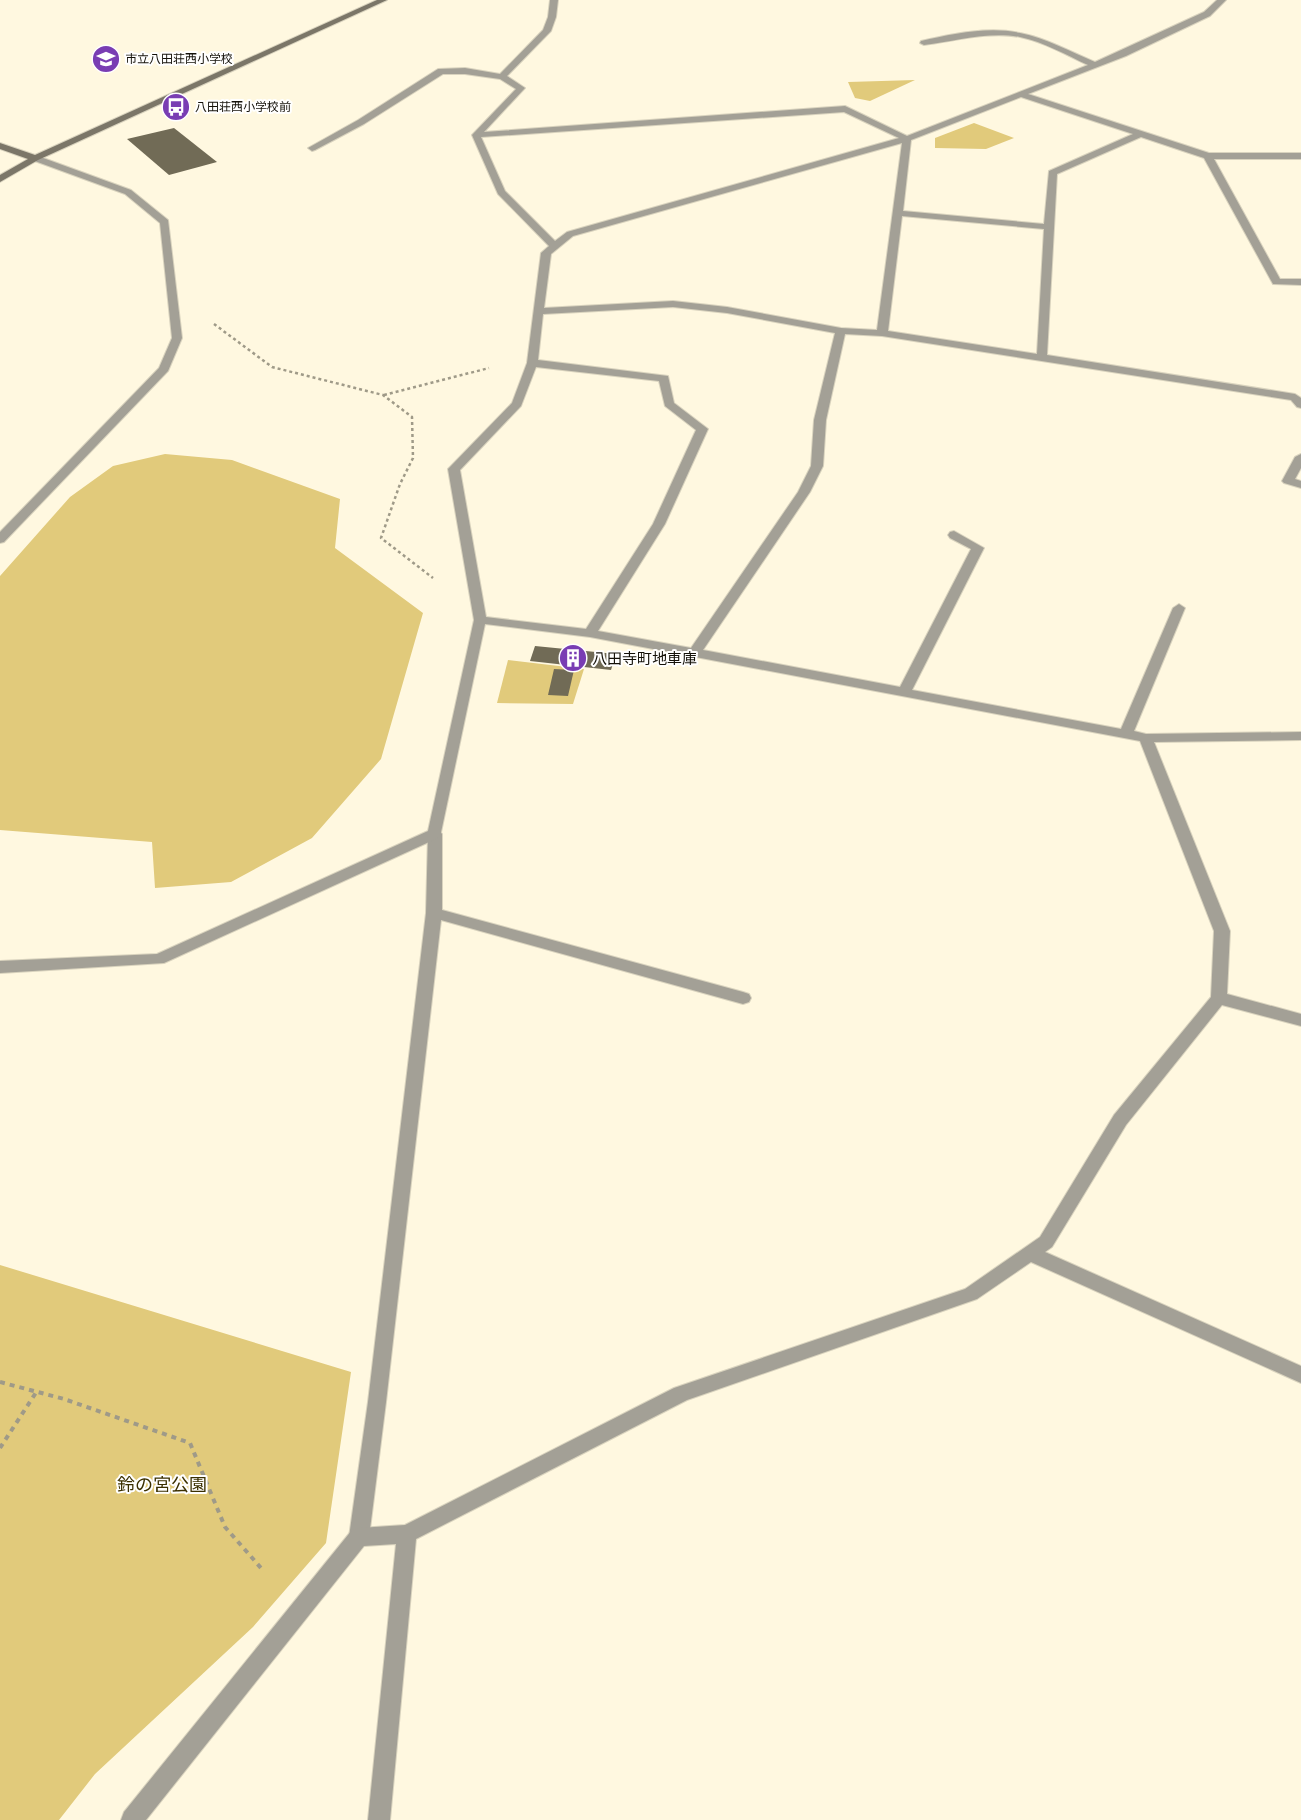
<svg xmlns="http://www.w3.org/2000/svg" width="1301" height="1820" font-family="'Asap Condensed','Noto Sans JP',sans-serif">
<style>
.green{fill:#e1ca7b}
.building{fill:#716b56}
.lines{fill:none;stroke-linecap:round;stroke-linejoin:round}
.lane-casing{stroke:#d9d3be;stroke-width:2}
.street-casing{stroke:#d9d3be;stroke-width:2}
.secondary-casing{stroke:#d9d3be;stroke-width:2}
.path-far1{stroke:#9f9a88;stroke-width:2.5;stroke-dasharray:3 3;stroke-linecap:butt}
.path{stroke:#9f9a88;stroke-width:4;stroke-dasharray:5 5;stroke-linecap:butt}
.lane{fill:#a3a096;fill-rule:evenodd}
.street{fill:#a3a096;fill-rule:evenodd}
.secondary{fill:#7b7668;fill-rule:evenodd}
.labels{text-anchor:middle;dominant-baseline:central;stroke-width:4;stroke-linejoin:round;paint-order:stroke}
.far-poi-label{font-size:12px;fill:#141109;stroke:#fff;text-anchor:start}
.poi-label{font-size:15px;fill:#141109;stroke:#fff;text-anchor:start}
.near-park-label{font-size:18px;fill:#3b3001;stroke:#fff}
</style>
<rect width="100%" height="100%" fill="#fff8e0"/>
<g class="green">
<path d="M915,80L870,101L855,98L848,82Z"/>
<path d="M974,123L1014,138L986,149L935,148V138Z"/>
<path d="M165,454L232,460L340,499L335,548L423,613L381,759L312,838L231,882L155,888L152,842L0,830V576L70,497L113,466Z"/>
<path d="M508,660L584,669L573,704L497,703Z"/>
<path d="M0,1265L351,1372L326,1543L253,1627L95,1774L59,1820H0Z"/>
</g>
<g class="building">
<path d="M174,128L217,162L169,175L127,139Z"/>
<path d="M535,646L616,654L611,670L530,661Z"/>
<path d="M554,669L574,670L568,696L548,695Z"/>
</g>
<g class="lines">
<defs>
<path id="lane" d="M435,829L440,831L442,834V910L743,992L749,994L751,998L749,1002L743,1004L441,920L386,1402L369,1537L366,1544L359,1546L352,1544L349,1537L368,1402L426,913L428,834L430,831Z"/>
<g id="street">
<path d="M550,0H558L556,17L551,31L507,76L525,88L484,132L845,106L907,136L1088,65C1066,55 1044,42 1020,37C989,31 955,41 924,45L920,43L921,41C952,34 989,26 1020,33C1046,38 1071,52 1095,62L1204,12L1217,0H1226L1210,16L1126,56L1028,94L1209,153H1301V159H1214L1280,279H1301V285L1273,284L1204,158L1141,137L1057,174L1047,355L1295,394L1301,398V408L1297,407L1291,400L882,336L845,334L826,420L823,466L810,492L703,650L900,687L971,549L950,538L948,535L950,532L954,531L984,548L912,690L1121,729L1173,608L1179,604L1185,608L1134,731L1146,734L1301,732V740L1154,742L1230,931L1227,994L1301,1014V1026L1222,1005L1126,1125L1052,1247L1045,1252L1301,1366V1383L1031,1262L977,1299L687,1400L416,1539L390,1820H368L396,1544L364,1546L146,1820H121L124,1812L352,1530L359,1528L405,1525L674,1388L965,1289L1040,1237L1114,1115L1211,997L1214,931L1140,741L590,637L485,624L440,837L164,963L0,973V961L157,954L428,831L474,620L448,469L512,403L527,363L541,253L549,246L498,194L472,135L516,89L500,79L465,74H443L364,124L315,150L312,151L308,148L358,120L438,69L465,68L500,74L543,30L548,17ZM1021,97L1133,134L1049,171L1044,224L903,211L911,140ZM844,112L899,138L567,232L555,241L505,191L481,137ZM902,143L877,330L841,328L727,307L673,301L544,308L551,254L573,236ZM902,216L1044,229L1037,354L888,331ZM673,307L727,313L835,333L814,420L811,466L798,492L691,648L598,631L665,524L708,429L674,403L668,376L538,360L543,314ZM536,367L659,381L665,406L696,430L653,524L586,629L486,617L460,470L521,406Z"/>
<path d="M35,155L131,190L168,220L182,338L168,371L4,542L0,543V532L159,368L172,338L160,223L125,194L32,160V156Z"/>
<path d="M1301,454V468L1295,479L1301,481V488L1284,483L1282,481L1295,457Z"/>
</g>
<path id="secondary" d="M377,0H387L38,160L0,182V175L28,159L0,149V143L35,155Z"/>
</defs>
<use href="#lane" class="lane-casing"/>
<use href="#street" class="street-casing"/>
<use href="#secondary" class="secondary-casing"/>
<g class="path-far1">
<path d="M214,324L272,367L383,395L412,417L413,458L400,484L381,538L433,578"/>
<path d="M384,395L489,368"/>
</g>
<g class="path">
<path d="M0,1382L64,1399L190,1443L225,1527L261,1568"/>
<path d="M0,1448L37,1391"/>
</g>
<use href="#lane" class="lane"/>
<use href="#street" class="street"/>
<use href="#secondary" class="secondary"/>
</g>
<defs>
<symbol id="school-disc" viewBox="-11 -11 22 22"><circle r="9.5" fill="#793db3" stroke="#fff"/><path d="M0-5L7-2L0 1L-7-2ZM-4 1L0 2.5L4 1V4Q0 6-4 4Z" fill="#fff"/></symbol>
<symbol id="bus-disc" viewBox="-11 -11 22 22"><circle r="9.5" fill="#793db3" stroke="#fff"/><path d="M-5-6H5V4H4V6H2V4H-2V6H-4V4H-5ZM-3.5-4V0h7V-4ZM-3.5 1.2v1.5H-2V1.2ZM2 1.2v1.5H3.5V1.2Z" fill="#fff"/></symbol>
<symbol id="building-disc" viewBox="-11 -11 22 22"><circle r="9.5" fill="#793db3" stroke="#fff"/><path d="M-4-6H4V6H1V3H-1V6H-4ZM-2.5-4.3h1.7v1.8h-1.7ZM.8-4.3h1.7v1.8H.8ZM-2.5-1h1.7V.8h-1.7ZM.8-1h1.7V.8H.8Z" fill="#fff"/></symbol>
</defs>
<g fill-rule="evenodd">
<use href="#school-disc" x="90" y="43" width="32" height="32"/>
<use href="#bus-disc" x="160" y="91" width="32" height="32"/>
<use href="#building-disc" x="557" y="642" width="32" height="32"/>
</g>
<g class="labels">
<g class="far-poi-label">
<text x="125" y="59">市立八田荘西小学校</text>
<text x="195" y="107">八田荘西小学校前</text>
</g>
<g class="poi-label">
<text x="592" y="658">八田寺町地車庫</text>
</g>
<g class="near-park-label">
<text x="162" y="1484">鈴の宮公園</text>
</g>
</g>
</svg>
